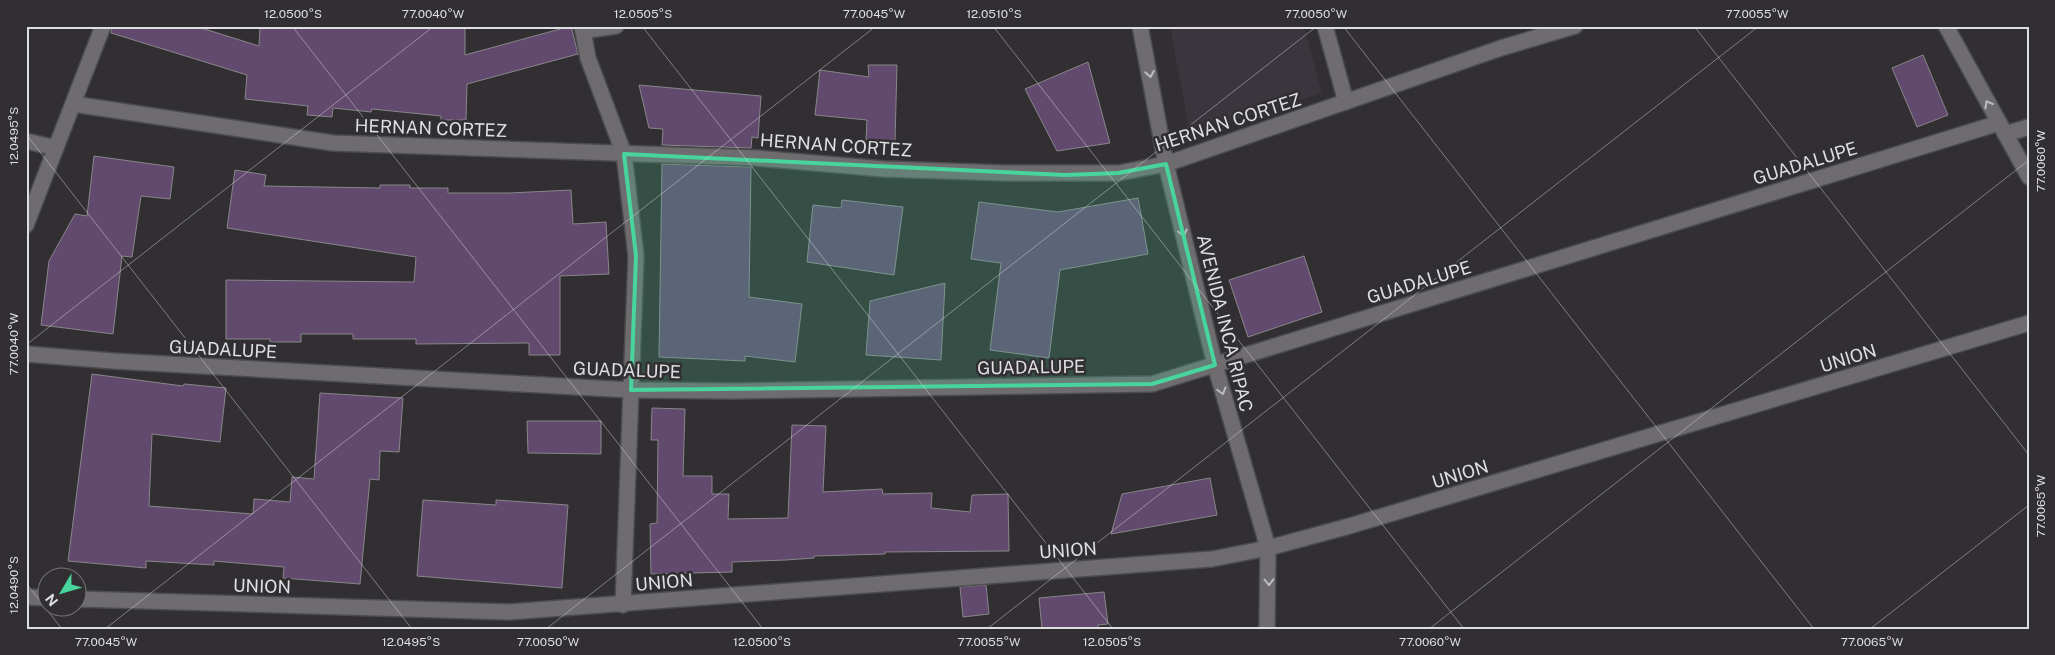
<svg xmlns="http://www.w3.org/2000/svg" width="2055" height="655" font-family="'Public Sans',sans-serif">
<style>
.built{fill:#3b363e}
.building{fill:#624a6f;stroke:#888689}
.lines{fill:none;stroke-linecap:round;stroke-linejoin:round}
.street-casing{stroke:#4c4b4d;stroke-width:18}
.secondary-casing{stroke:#4c4b4d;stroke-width:18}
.street{stroke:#6e6c6f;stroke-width:15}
.secondary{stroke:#6e6c6f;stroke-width:15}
.oneway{stroke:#bdbcbe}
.marked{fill:#47d49d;fill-opacity:0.2;stroke:#47d49d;stroke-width:4;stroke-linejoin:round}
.ticks{fill:none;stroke:#dfdee0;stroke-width:1;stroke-opacity:0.45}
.labels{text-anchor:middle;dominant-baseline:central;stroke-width:5;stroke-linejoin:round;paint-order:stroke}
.street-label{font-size:18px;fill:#dfdee0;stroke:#312f32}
.neatline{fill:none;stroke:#dfdee0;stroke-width:2}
.ticks-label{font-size:12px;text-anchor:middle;fill:#dfdee0}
</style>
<rect width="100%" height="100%" fill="#312f32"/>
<path class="built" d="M1170,26H1304L1322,93L1199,131L1188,123Z"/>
<g class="building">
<path d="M112,26H195L259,46L260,26H465V55L571,26L578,54L467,84L466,120H441V116L372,109L371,112L333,108L332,117L307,115L308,106L245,99L247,75L111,33Z"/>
<path d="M1923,55L1948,115L1917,127L1892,68Z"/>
<path d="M1088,62L1110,143L1057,151L1025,89Z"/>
<path d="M868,65H897L895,141L866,140L867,120L815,115L820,70L869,77Z"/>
<path d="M639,85L761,96L758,138L752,137L751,148L662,145L663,129L649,128Z"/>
<path d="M94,156L174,167L170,199L141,196L132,257L122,256L113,334L41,325L49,261L75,214L87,216Z"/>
<path d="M662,164L751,167L749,297L802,304L795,362L745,356V361L659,357Z"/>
<path d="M235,170L266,175L264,186L380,188V185H410V188H448V193H509L571,190L573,224L606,222L609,274L560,276V355H529V343L416,344V339H353V334H301V342H270V339H226V280L414,282L416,257L227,228Z"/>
<path d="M1138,198L1148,254L1060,270L1049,358L990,350L1001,263L971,259L979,202L1058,212Z"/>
<path d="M842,200L903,207L894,275L807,262L813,205L841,208Z"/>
<path d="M1304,256L1322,312L1248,337L1229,280Z"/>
<path d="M945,283L941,360L866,355L870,301Z"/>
<path d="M92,374L183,386L184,384L226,388L220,442L152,434L149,506L253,514L254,499L290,502L292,477L314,479L320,393L403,398L399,452L380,451L379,480L370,479L360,584L283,578L284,567L214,561V565L146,561V568L68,561Z"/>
<path d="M652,408L685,409L683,476H712V494H729L728,519L788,518L792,425L826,426L823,492L882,489L883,494L932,493L931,508L970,512L972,495L1008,494L1009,551L885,552V554L814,556V558L786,560L732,562V572L651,574L650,524L657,523L658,440H651Z"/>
<path d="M527,421H601V454L528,453Z"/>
<path d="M1210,478L1217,515L1111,534L1122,494Z"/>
<path d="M423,500L496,505V500L568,505L562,588L417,576Z"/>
<path d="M986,585L989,614L963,617L960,587Z"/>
<path d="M1104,592L1108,624L1098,625V629H1042L1039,598Z"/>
</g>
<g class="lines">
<defs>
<g id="street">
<path d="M582,26L588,58L624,154L636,256L623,605"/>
<path d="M1325,26L1346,102"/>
<path d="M583,31L616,26"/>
<path d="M73,104L333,143L757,158L884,169L1005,173H1118L1166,164L1501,48L1575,26"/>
<path d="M2005,134L2029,127"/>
<path d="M26,141L56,148"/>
<path d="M26,225L103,26"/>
<path d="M26,354L113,361L631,390L732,391L1152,384L1999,123"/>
<path d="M26,597L48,598"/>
<path d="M78,599L509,612L1212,559L1268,548L1346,527L2029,323"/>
</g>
<g id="secondary">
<path d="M1140,26L1166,164L1215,365L1268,548L1267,629"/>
<path d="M1946,26L2029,177"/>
</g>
</defs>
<use href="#street" class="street-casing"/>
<use href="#secondary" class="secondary-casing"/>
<use href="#street" class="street"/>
<use href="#secondary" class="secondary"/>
</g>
<defs><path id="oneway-chevron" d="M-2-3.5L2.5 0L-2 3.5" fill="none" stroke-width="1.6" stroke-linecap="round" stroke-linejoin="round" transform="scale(1.25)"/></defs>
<g class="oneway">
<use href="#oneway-chevron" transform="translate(1150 74) rotate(80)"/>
<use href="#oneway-chevron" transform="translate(1988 104) rotate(-119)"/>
<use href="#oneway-chevron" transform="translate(1183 233) rotate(76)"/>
<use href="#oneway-chevron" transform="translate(1222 391) rotate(74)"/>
<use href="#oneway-chevron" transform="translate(1269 582) rotate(89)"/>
</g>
<path class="marked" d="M624,154L1065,175L1118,173L1166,164L1215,365L1152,384L631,390L636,256Z"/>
<path class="ticks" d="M292,26L763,629M642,26L1113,629M993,26L1464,629M1343,26L1814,629M1694,26L2029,455M26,134L412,629M26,345L434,26M26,583L62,629M105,629L876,26M546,629L1317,26M987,629L1759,26M1429,629L2029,160M1870,629L2029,505"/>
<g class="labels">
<g class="street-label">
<text transform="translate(1228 122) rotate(-18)">HERNAN CORTEZ</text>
<text transform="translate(431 128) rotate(2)">HERNAN CORTEZ</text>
<text transform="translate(836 145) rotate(4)">HERNAN CORTEZ</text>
<text transform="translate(1805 163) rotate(-17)">GUADALUPE</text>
<text transform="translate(1419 282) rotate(-17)">GUADALUPE</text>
<text transform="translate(1225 323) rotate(76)">AVENIDA INCA RIPAC</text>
<text transform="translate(223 349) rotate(3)">GUADALUPE</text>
<text transform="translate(1848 358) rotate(-17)">UNION</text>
<text transform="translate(1031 367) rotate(-1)">GUADALUPE</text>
<text transform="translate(627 370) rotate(2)">GUADALUPE</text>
<text transform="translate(1460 474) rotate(-17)">UNION</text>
<text transform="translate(1068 550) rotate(-4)">UNION</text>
<text transform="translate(664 582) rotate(-5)">UNION</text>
<text transform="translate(262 586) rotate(2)">UNION</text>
</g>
</g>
<rect width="2055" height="655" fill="none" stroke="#312f32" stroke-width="55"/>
<g transform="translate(62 592) rotate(232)"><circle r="24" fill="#312f32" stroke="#777578"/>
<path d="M0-4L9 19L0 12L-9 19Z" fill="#47d49d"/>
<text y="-8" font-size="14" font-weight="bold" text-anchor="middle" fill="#dfdee0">N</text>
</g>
<rect x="28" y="28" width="2000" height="600" class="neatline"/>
<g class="ticks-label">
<text x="293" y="18">12.0500°S</text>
<text x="433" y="18">77.0040°W</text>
<text x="643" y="18">12.0505°S</text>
<text x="874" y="18">77.0045°W</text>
<text x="994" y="18">12.0510°S</text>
<text x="1316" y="18">77.0050°W</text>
<text x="1757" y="18">77.0055°W</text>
<text transform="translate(14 136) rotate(-90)" y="4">12.0495°S</text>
<text transform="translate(2041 161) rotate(-90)" y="4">77.0060°W</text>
<text transform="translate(14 344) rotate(-90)" y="4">77.0040°W</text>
<text transform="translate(2041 506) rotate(-90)" y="4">77.0065°W</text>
<text transform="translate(14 585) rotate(-90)" y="4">12.0490°S</text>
<text x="106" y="646">77.0045°W</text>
<text x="411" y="646">12.0495°S</text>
<text x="548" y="646">77.0050°W</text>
<text x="762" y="646">12.0500°S</text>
<text x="989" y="646">77.0055°W</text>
<text x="1112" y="646">12.0505°S</text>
<text x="1430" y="646">77.0060°W</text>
<text x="1872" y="646">77.0065°W</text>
</g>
</svg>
